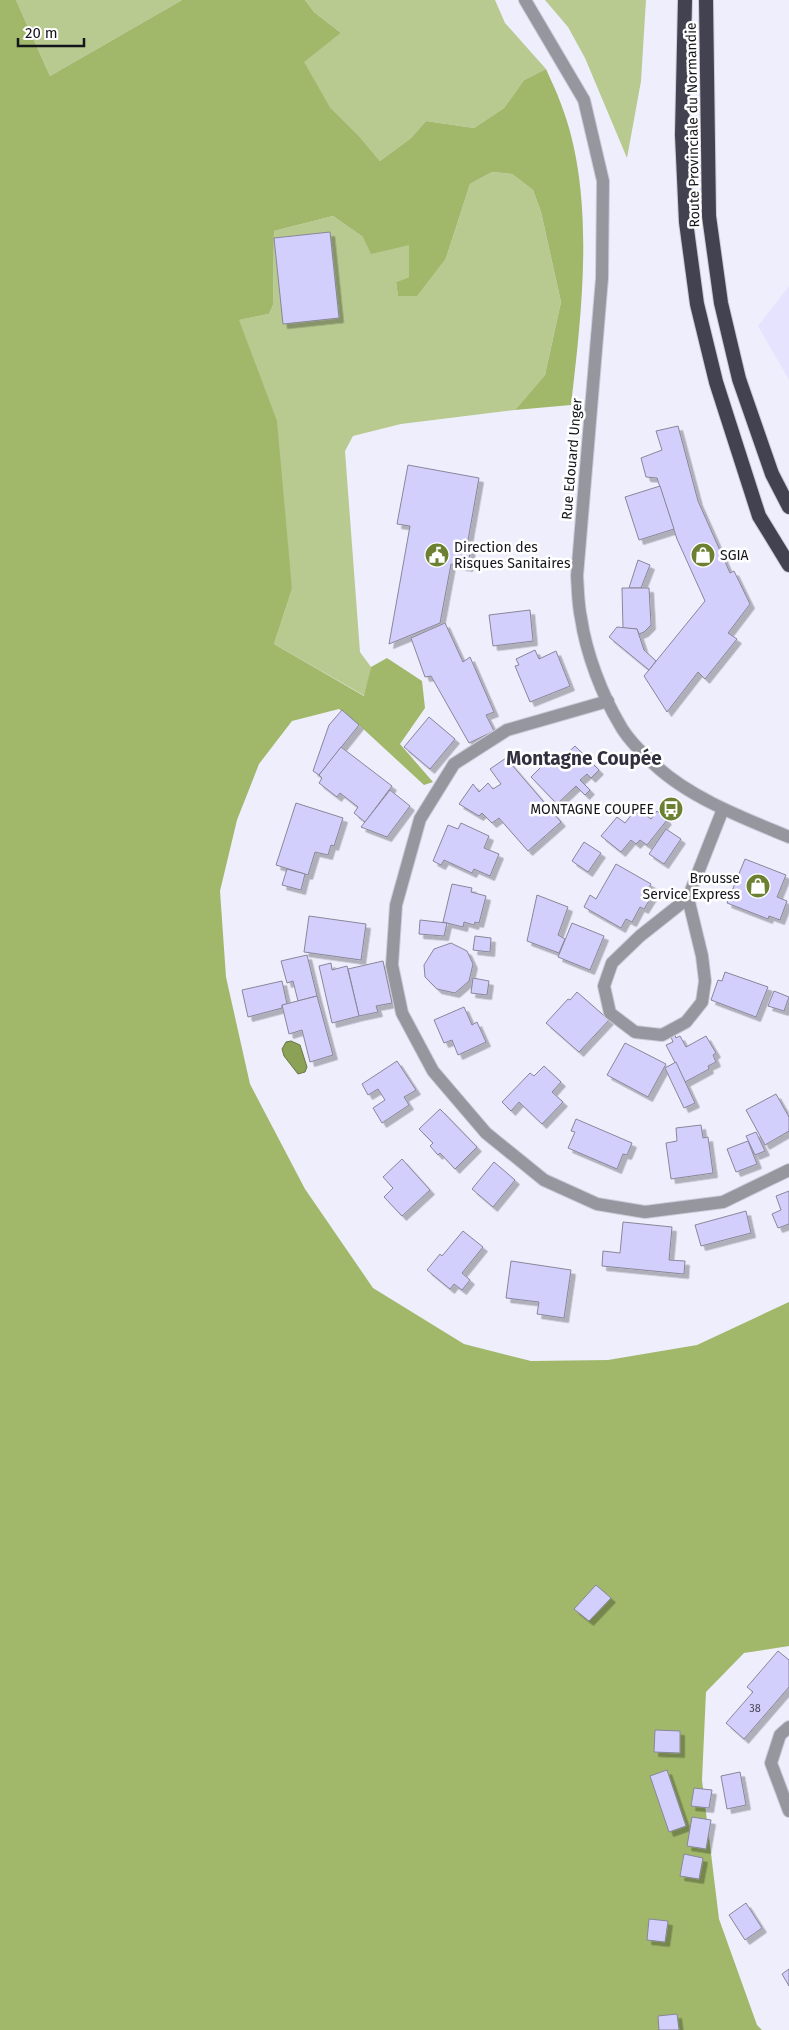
<svg xmlns="http://www.w3.org/2000/svg" width="789" height="2030" font-family="'Fira Sans',sans-serif">
<style>
.built{fill:#e5e3fe}
.green{fill:#b8ca90}
.forest{fill:#a1b86b}
.water{fill:#8ba155;stroke:#687744}
.building{fill:#d3cffd;stroke:#888698;filter:url(#shadow)}
.lines{fill:none;stroke-linecap:round;stroke-linejoin:round}
.minor-casing{stroke:#cccbd9;stroke-width:14}
.tertiary-casing{stroke:#cccbd9;stroke-width:14}
.trunk-casing{stroke:#cccbd9;stroke-width:16}
.minor{stroke:#96969e;stroke-width:12}
.tertiary{stroke:#96969e;stroke-width:12}
.trunk{stroke:#424250;stroke-width:14}
.labels{text-anchor:middle;dominant-baseline:central;stroke-width:5;stroke-linejoin:round;paint-order:stroke}
.number-label{font-size:11px;fill:#444454}
.street-label{font-size:14px;fill:#15151c;stroke:#fff}
.poi-label{font-size:14px;fill:#15151c;stroke:#fff;text-anchor:start}
.district-label{font-size:19px;font-weight:bold;fill:#32303f;stroke:#fff}
</style>
<defs>
<filter id="shadow"><feDropShadow dx="4.5" dy="4.5" stdDeviation="0" flood-color="#0004"/></filter>
</defs>
<rect width="100%" height="100%" fill="#efeefd"/>
<path class="built" d="M789,286V380L758,326Z"/>
<g class="green">
<path d="M16,0H182L50,76Z"/>
<path d="M305,0H495L505,23L546,69L524,80L504,108L474,128L426,121L411,138L380,161L359,136L330,107L303,62L341,33L314,12Z"/>
<path d="M545,0H646L641,81L627,158L585,58L568,27Z"/>
<path d="M492,172L512,174L533,190L541,212L561,302L545,375L515,410L401,424L353,436L345,451L360,652L371,667L365,696L274,644L292,589L238,320L269,314L273,305L274,231L333,216L363,237L409,245V277L396,282L398,296L446,258L470,184Z"/>
</g>
<path class="forest" d="M0,0H16L50,76L182,0H305L314,12L341,33L304,62L330,107L359,136L380,161L411,138L426,121L474,128L504,108L524,80L546,69C551,81 557,92 561,104C596,194 582,311 571,405L515,410L545,375L561,302L541,212L533,190L512,174L492,172L470,184L446,258L417,296H398L396,282L409,277V245L371,254L363,237L333,216L274,231L273,305L269,314L239,320L277,421L292,589L274,644L364,696L371,667L387,658L422,681L425,708L400,744L433,782L424,785L359,725L339,709L292,721L259,764L237,820L220,891L226,977L250,1084L305,1189L373,1288L464,1344L531,1361L608,1360L697,1345L789,1302V1646L744,1653L706,1692L702,1780L719,1919L757,2025L762,2030H0Z"/>
<path class="water" d="M291,1041L300,1045L307,1067L305,1072L298,1074L284,1056L282,1049L286,1042Z"/>
<g class="building">
<path d="M330,232L339,318L283,324L274,238Z"/>
<path d="M678,426L698,501L730,573L734,571L750,604L728,633L737,639L705,679L698,672L667,712L644,676L705,601L677,539L657,478L646,477L641,458L662,450L656,431Z"/>
<path d="M408,465L479,478L467,546L471,547L468,567L451,564L440,623L389,644L410,526L397,524Z"/>
<path d="M660,486L674,529L639,540L625,497Z"/>
<path d="M638,560L650,565L641,588H629Z"/>
<path d="M622,588H649L651,625L644,632L639,634L637,629L623,628Z"/>
<path d="M530,610L533,641L493,646L489,615Z"/>
<path d="M445,623L463,662L470,657L494,712L486,715L494,731L469,743L431,676L425,677L411,638Z"/>
<path d="M617,627L637,629L644,650L656,661L649,670L609,637Z"/>
<path d="M535,650L539,659L556,651L570,686L530,702L515,666L519,665L516,659Z"/>
<path d="M342,710L359,725L319,775L313,771L329,725Z"/>
<path d="M429,717L455,739L430,769L404,747Z"/>
<path d="M575,746L599,770L591,778L587,774L580,780L590,790L585,795L576,786L557,804L531,777L551,757L557,763Z"/>
<path d="M341,747L392,786L365,822L354,813L358,807L340,793L337,797L319,783L322,778L319,775Z"/>
<path d="M506,758L561,822L528,851L499,818L492,823L482,813L479,816L459,804L473,784L479,792L488,783L493,789L501,784L490,769Z"/>
<path d="M390,790L410,806L387,837L361,827Z"/>
<path d="M296,803L343,818L334,846L331,845L328,855L315,852L308,875L276,865Z"/>
<path d="M637,808L651,819L657,811L667,820L647,845L640,840L636,844L631,840L621,852L601,836L617,817L625,823Z"/>
<path d="M461,823L489,836L484,848L499,854L490,876L474,869L472,873L444,860L441,865L433,861L448,825L458,829Z"/>
<path d="M666,829L681,839L664,864L649,854Z"/>
<path d="M584,842L601,853L588,872L572,861Z"/>
<path d="M745,859L786,875L777,897L787,901L780,920L769,916L768,919L727,903Z"/>
<path d="M616,864L651,884L647,892L652,896L644,909L640,907L632,922L626,919L621,928L584,907L590,895L596,899Z"/>
<path d="M287,869L305,874L301,890L282,885Z"/>
<path d="M452,884L472,888L471,892L486,896L479,923L475,922L474,925L464,922L463,927L443,922Z"/>
<path d="M537,895L568,907L558,935L565,939L559,953L527,941Z"/>
<path d="M309,916L366,924L361,960L304,952Z"/>
<path d="M420,920L447,923L444,936L419,934Z"/>
<path d="M572,923L604,936L590,970L558,957Z"/>
<path d="M475,936L491,938L490,952L473,950Z"/>
<path d="M451,943L467,951L473,964L469,981L455,993L437,989L425,977L424,965L434,949Z"/>
<path d="M307,955L317,996L298,1001L293,981L287,983L281,961Z"/>
<path d="M383,961L392,1003L376,1006L378,1012L359,1016L348,969Z"/>
<path d="M331,963L332,970L347,966L359,1016L332,1023L319,966Z"/>
<path d="M725,972L768,987L756,1017L711,1000L718,980L722,981Z"/>
<path d="M473,978L489,981L487,995L471,993Z"/>
<path d="M282,981L287,1004L282,1005V1008L248,1017L242,990Z"/>
<path d="M774,991L789,997L784,1011L768,1006Z"/>
<path d="M577,992L609,1020L579,1052L546,1023L568,999L570,1000Z"/>
<path d="M317,996L333,1055L310,1062L302,1030L289,1034L282,1005Z"/>
<path d="M464,1007L472,1025L477,1022L486,1042L458,1055L452,1040L444,1043L434,1020Z"/>
<path d="M675,1035L676,1038L680,1036L686,1047L706,1036L716,1053L713,1055L716,1062L708,1066L709,1069L685,1082L666,1045L673,1042L671,1037Z"/>
<path d="M625,1043L666,1064L648,1097L607,1075Z"/>
<path d="M397,1061L416,1090L404,1097L409,1105L382,1123L373,1108L385,1100L378,1089L368,1095L362,1084Z"/>
<path d="M676,1062L695,1103L684,1108L665,1068Z"/>
<path d="M544,1066L561,1082L552,1092L563,1102L542,1124L519,1102L511,1111L502,1102L530,1073L534,1076Z"/>
<path d="M776,1094L789,1117V1131L765,1145L746,1110Z"/>
<path d="M440,1109L477,1147L455,1169L440,1153L438,1155L430,1146L433,1143L419,1129Z"/>
<path d="M576,1119L632,1143L627,1155L623,1154L617,1169L568,1148L575,1132L571,1131Z"/>
<path d="M701,1125L703,1138L708,1137L713,1173L671,1179L666,1143L677,1141L676,1128Z"/>
<path d="M756,1132L765,1151L755,1155L746,1136Z"/>
<path d="M748,1141L757,1164L736,1172L727,1149Z"/>
<path d="M402,1159L430,1190L402,1216L384,1197L393,1188L383,1177Z"/>
<path d="M494,1162L515,1180L493,1207L472,1189Z"/>
<path d="M789,1191V1224L778,1228L772,1214L781,1210L776,1196Z"/>
<path d="M746,1211L751,1233L701,1246L695,1225Z"/>
<path d="M623,1222L672,1227L669,1260L685,1261L684,1274L602,1266L603,1251L620,1253Z"/>
<path d="M463,1231L483,1247L462,1273L470,1280L462,1290L454,1284L450,1289L427,1270L440,1254L442,1256Z"/>
<path d="M511,1261L571,1270L564,1318L537,1314L539,1302L506,1298Z"/>
<path d="M596,1585L611,1598L589,1621L574,1609Z"/>
<path d="M778,1651L789,1660V1687L744,1739L726,1723L753,1692L747,1687Z"/>
<path d="M655,1730L680,1731V1753L654,1752Z"/>
<path d="M667,1770L686,1826L669,1832L650,1776Z"/>
<path d="M740,1772L746,1805L727,1809L721,1776Z"/>
<path d="M694,1788L712,1790L709,1808L691,1806Z"/>
<path d="M692,1817L711,1820L706,1849L687,1846Z"/>
<path d="M684,1854L703,1858L699,1879L680,1876Z"/>
<path d="M746,1903L762,1928L745,1940L729,1915Z"/>
<path d="M649,1919L668,1921L665,1942L647,1940Z"/>
<path d="M789,1969V1986L782,1974Z"/>
<path d="M677,2014L679,2030H659L658,2016Z"/>
</g>
<g class="lines">
<defs>
<g id="minor">
<path d="M608,701L507,730L454,764L420,819L396,905L392,965L402,1013L433,1071L486,1133L544,1180L597,1204L645,1212L723,1202L789,1170"/>
<path d="M688,898L702,956L705,981L702,1002L686,1022L662,1035L635,1032L610,1013L604,986L612,963L640,936L688,898L723,809"/>
<path d="M789,1727L780,1735L771,1763L789,1811"/>
</g>
<path id="tertiary" d="M525,0L584,100L603,181L602,278L577,576C578,590 578,605 581,618C586,653 602,695 620,725C627,738 644,755 655,765C690,798 746,819 789,837"/>
<g id="trunk">
<path d="M685,0L682,135L686,222L697,304L716,382L759,516L789,565"/>
<path d="M706,0L709,216L721,303L739,379L772,474L789,507"/>
</g>
</defs>
<use href="#minor" class="minor-casing"/>
<use href="#tertiary" class="tertiary-casing"/>
<use href="#trunk" class="trunk-casing"/>
<use href="#minor" class="minor"/>
<use href="#tertiary" class="tertiary"/>
<use href="#trunk" class="trunk"/>
</g>
<defs>
<symbol id="civic-disc" viewBox="-11 -11 22 22"><circle r="9.5" fill="#6b8031" stroke="#fff"/><path d="M-.6-6.5H3V-4.5H.6V-3L4-1V1h2V6H-6V1h2V-1L-.6-3ZM-1.2 2.5V6h2.4V2.5Z" fill="#fff"/></symbol>
<symbol id="shop-disc" viewBox="-11 -11 22 22"><circle r="9.5" fill="#6b8031" stroke="#fff"/><path d="M-5-2.5h2.3a2.7 3.5 0 0 1 5.4 0H5L5.5 6h-11ZM-1.5-2.5h3a1.5 2.3 0 0 0-3 0Z" fill="#fff"/></symbol>
<symbol id="bus-disc" viewBox="-11 -11 22 22"><circle r="9.5" fill="#6b8031" stroke="#fff"/><path d="M-5-6H5V4H4V6H2V4H-2V6H-4V4H-5ZM-3.5-4V0h7V-4ZM-3.5 1.2v1.5H-2V1.2ZM2 1.2v1.5H3.5V1.2Z" fill="#fff"/></symbol>
</defs>
<g fill-rule="evenodd">
<use href="#civic-disc" x="423" y="541" width="28" height="28"/>
<use href="#shop-disc" x="689" y="541" width="28" height="28"/>
<use href="#bus-disc" x="657" y="795" width="28" height="28"/>
<use href="#shop-disc" x="744" y="872" width="28" height="28"/>
</g>
<g class="labels">
<g class="number-label">
<text x="755" y="1708">38</text>
</g>
<g class="street-label">
<text transform="translate(693 125) rotate(-91)">Route Provinciale du Normandie</text>
<text transform="translate(572 459) rotate(-85)">Rue Edouard Unger</text>
</g>
<g class="poi-label">
<text x="454" y="547">Direction des<tspan x="454" dy="16">Risques Sanitaires</tspan></text>
<text x="720" y="555">SGIA</text>
<text x="654" y="809" text-anchor="end">MONTAGNE COUPEE</text>
<text x="740" y="878" text-anchor="end">Brousse<tspan x="740" dy="16">Service Express</tspan></text>
</g>
<g class="district-label">
<text x="584" y="758">Montagne Coupée</text>
</g>
</g>
<path d="M18 38v8h66v-8" fill="none" stroke="#15151c" stroke-width="2.5"/>
<text x="25" y="38" font-size="15" fill="#15151c" stroke="#ffffff" stroke-width="4" paint-order="stroke">20 m</text>
</svg>
